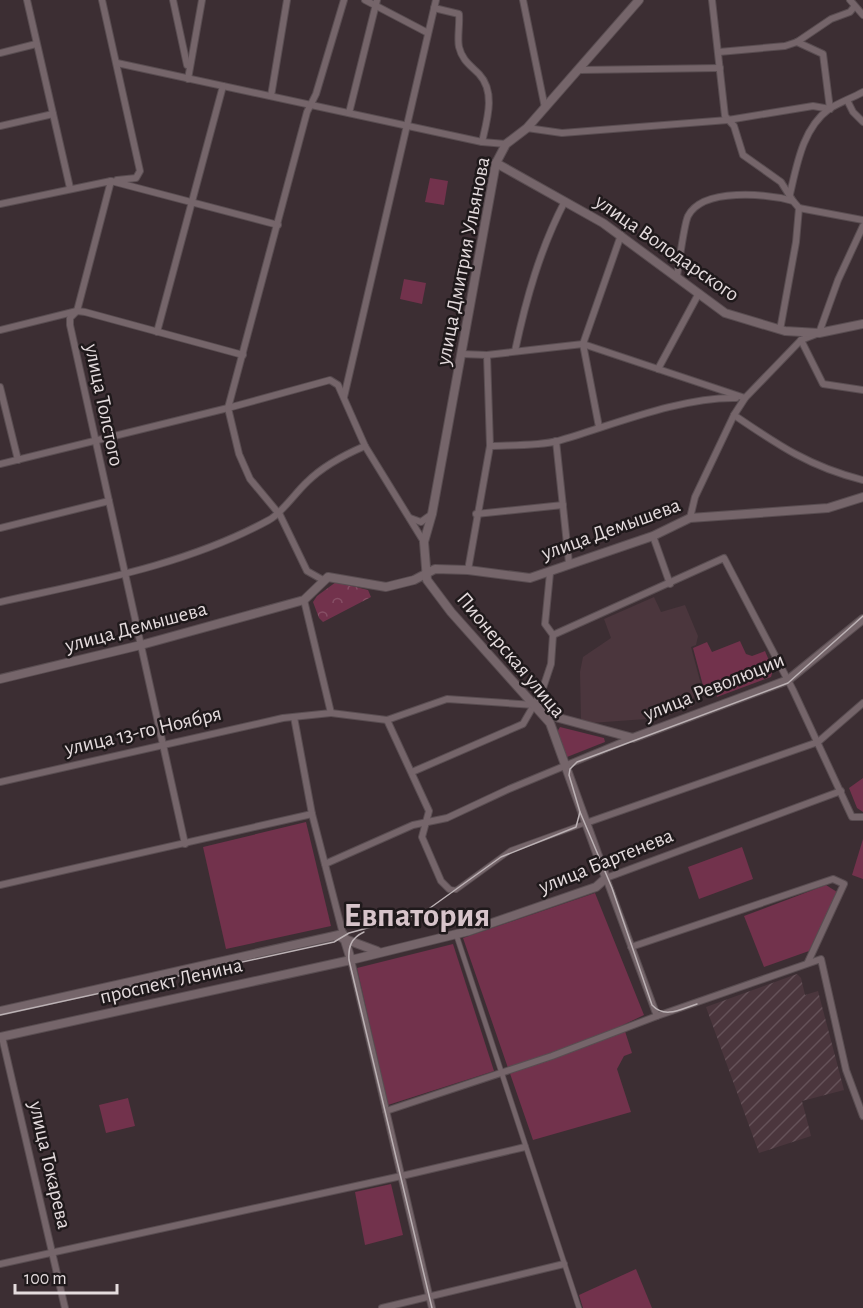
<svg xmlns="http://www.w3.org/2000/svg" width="863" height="1308" font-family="'Alegreya Sans',sans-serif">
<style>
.built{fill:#4b363d}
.industrial{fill:url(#industrial-furrows)}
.forest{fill:url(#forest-crowns)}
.park{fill:#72324c}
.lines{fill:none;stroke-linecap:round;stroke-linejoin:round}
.pedestrian-casing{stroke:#594d51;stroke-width:6}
.minor-casing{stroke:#594d51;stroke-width:8}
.tertiary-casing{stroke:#594d51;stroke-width:10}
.pedestrian{stroke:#75656a;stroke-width:4.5}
.minor{stroke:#75656a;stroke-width:6}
.tertiary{stroke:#75656a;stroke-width:8}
.tram{stroke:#bcb2b5;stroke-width:1.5}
.labels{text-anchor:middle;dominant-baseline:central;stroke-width:5;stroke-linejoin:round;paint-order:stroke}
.street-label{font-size:21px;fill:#e4dbdd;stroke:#1f191b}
.town-label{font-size:33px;font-weight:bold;fill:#d7c4ca;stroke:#1f191b}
</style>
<defs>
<pattern id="industrial-furrows" width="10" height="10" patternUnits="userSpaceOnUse" patternTransform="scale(1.5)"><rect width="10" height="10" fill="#4b363d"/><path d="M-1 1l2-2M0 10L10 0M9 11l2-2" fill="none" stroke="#655259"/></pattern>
<pattern id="forest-crowns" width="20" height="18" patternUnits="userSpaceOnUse" patternTransform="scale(1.5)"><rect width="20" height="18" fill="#72324c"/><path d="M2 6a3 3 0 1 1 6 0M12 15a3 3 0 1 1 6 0" fill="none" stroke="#864f65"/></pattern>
</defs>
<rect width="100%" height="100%" fill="#3c2e33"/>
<path class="built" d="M654,597L661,612L685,605L698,636L696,645L691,647L703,692L693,698L694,706L660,718L591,723L581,720L580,672L583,657L611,638L604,619Z"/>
<path class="industrial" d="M797,974L801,978L805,995L818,991L844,1090L802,1101L811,1136L759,1153L706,1007Z"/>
<path class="forest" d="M336,582L368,590L371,597L323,622L319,618L313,602L317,596Z"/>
<g class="park">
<path d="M430,178L448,181L444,205L425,202Z"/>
<path d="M404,279L426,283L422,304L400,299Z"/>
<path d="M740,641L746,654L752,656L765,651L773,670L771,677L717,697L715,692L705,693L693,648L707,642L712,652Z"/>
<path d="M560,727L604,738L605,742L567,757L557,732Z"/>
<path d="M863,778V812L857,808L849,788Z"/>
<path d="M306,822L331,926L226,949L203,847Z"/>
<path d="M863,839V879L852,875Z"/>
<path d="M742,847L753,879L699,899L688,867Z"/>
<path d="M826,885L837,892L809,951L764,967L744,916Z"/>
<path d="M595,893L644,1015L623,1025L632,1053L624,1056L617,1069L631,1112L533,1140L463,938Z"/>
<path d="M453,944L494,1071L388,1105L357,968Z"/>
<path d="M128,1098L135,1126L106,1133L99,1105Z"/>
<path d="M391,1184L403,1235L365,1245L355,1192Z"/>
<path d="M636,1269L652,1308H583L579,1295Z"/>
</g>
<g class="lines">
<defs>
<g id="pedestrian">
<path d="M449,889L456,890L511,850L586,823"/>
<path d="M456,934L579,1308"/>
</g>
<g id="minor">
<path d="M27,0L70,188"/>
<path d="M102,0L140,171L136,178L117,180"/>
<path d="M173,0L187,65"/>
<path d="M365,0L428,33"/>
<path d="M523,0L545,108"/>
<path d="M712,0L725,116L734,126L743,155L781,182L793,201"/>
<path d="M850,0L863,15"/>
<path d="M434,8L459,14C460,24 457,38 459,47C462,60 470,65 479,74C496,92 487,120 482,142"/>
<path d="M797,42L823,54L830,109"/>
<path d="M719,52L785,46L797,42L831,19L850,12L854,7"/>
<path d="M0,53L36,44"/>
<path d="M117,63L482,142L506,144"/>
<path d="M580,70L720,68"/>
<path d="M188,79L202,0"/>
<path d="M271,96L287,0"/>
<path d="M847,100L853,112L863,122"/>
<path d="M349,113L377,0"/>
<path d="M0,126L53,114"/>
<path d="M527,128L562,133L728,120L813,106L830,109"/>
<path d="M111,181L77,311L70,318V325L185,844"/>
<path d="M790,194C797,164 803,128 829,109C840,102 852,98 863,92"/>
<path d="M0,204L111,181L278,225"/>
<path d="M677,276C679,264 684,224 688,216C703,187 767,194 793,201L799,208L863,220"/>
<path d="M0,330L77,311L85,312L243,355"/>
<path d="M780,330L796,242L799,208"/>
<path d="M157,332L223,86"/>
<path d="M801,340L823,384L863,390"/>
<path d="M515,351C526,299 540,249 565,201"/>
<path d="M462,354L487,355L490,446L468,570"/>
<path d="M487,355L583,344L745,398"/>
<path d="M658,369L699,293"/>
<path d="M0,387L18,460"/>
<path d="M344,397L436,0"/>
<path d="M734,415C778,445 810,467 863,480"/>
<path d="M599,427L583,344L621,235"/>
<path d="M556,441L569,563"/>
<path d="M490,446C512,445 537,446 558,441C613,425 680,397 736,398"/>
<path d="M0,464L228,408L330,380L338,385L365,446L424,542"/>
<path d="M476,514L563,505"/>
<path d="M410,518L421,522L432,514"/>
<path d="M690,518L695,497L734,415L745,398L801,340L819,333L838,280L863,226"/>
<path d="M0,528L109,501"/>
<path d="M653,536L670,584"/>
<path d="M323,580L307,571L280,515L250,479L239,454L228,408L307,112L316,94L344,0"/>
<path d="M0,602C90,582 187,565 269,520C281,514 296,492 307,482C323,466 344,455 365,446"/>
<path d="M553,635L724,558L793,690L852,817H863"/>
<path d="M331,713L387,720L447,699L534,705"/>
<path d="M294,717L312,814L343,934"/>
<path d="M387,720L429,811L422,837L441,881L449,889"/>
<path d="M412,772L523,724L542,691L551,664L553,635L545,624L550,573"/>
<path d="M0,782L283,718L331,713L304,600"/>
<path d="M586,823L818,742L863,703"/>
<path d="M325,864L413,825L447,818L509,789L632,738"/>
<path d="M0,885L312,814"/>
<path d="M631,947L833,879L844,884L808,962"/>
<path d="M351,960L432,1308"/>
<path d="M657,1016L606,878L841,791"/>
<path d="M2,1037L65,1308"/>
<path d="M386,1111L552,1056L657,1016L821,959L846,1070L863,1116"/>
<path d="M0,1264L406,1175L525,1147"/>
<path d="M382,1308L564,1264"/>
</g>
<g id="tertiary">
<path d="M496,163L603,223L725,313L785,331L819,333L863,324"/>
<path d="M0,679L141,645L304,600L328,577L386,587L414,580L435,569L468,570L530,578L653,536L690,518L828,508L863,497"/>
<path d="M539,707L559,718L633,738L788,680L863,619"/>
<path d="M342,938L377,951"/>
<path d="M0,1011L343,934L351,960"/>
<path d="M0,1037L351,960L469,931L596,887L606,878L550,723L451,612L427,580L424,542L432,514L496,163L506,144L527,128L639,0"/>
</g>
</defs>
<use href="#pedestrian" class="pedestrian-casing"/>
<use href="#minor" class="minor-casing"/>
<use href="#tertiary" class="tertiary-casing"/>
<use href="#pedestrian" class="pedestrian"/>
<use href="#minor" class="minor"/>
<use href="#tertiary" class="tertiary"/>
<g class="tram">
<path d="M580,812L612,888L652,1005C665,1019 681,1009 697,1004"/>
<path d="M364,932C351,938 348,947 349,960L432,1308"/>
<path d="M0,1015L334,942L349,933L423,913L501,857L576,827L580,812L569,775L570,769L577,762L788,683L863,616"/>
</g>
</g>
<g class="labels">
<g class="street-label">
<text transform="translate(667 248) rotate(35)">улица Володарского</text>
<text transform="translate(463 261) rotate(-79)">улица Дмитрия Ульянова</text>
<text transform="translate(104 405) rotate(78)">улица Толстого</text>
<text transform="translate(611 529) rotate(-20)">улица Демышева</text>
<text transform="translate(136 627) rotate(-15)">улица Демышева</text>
<text transform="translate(511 655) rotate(50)">Пионерская улица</text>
<text transform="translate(714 687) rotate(-22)">улица Революции</text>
<text transform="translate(143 731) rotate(-13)">улица 13-го Ноября</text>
<text transform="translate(606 861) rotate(-22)">улица Бартенева</text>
<text transform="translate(171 981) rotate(-13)">проспект Ленина</text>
<text transform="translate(50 1165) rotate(77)">улица Токарева</text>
</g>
<g class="town-label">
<text x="417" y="916">Евпатория</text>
</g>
</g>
<path d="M15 1284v9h102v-9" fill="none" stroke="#e4dbdd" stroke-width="3"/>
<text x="24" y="1284" font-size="18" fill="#e4dbdd" stroke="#1f191b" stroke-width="4.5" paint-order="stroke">100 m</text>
</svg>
